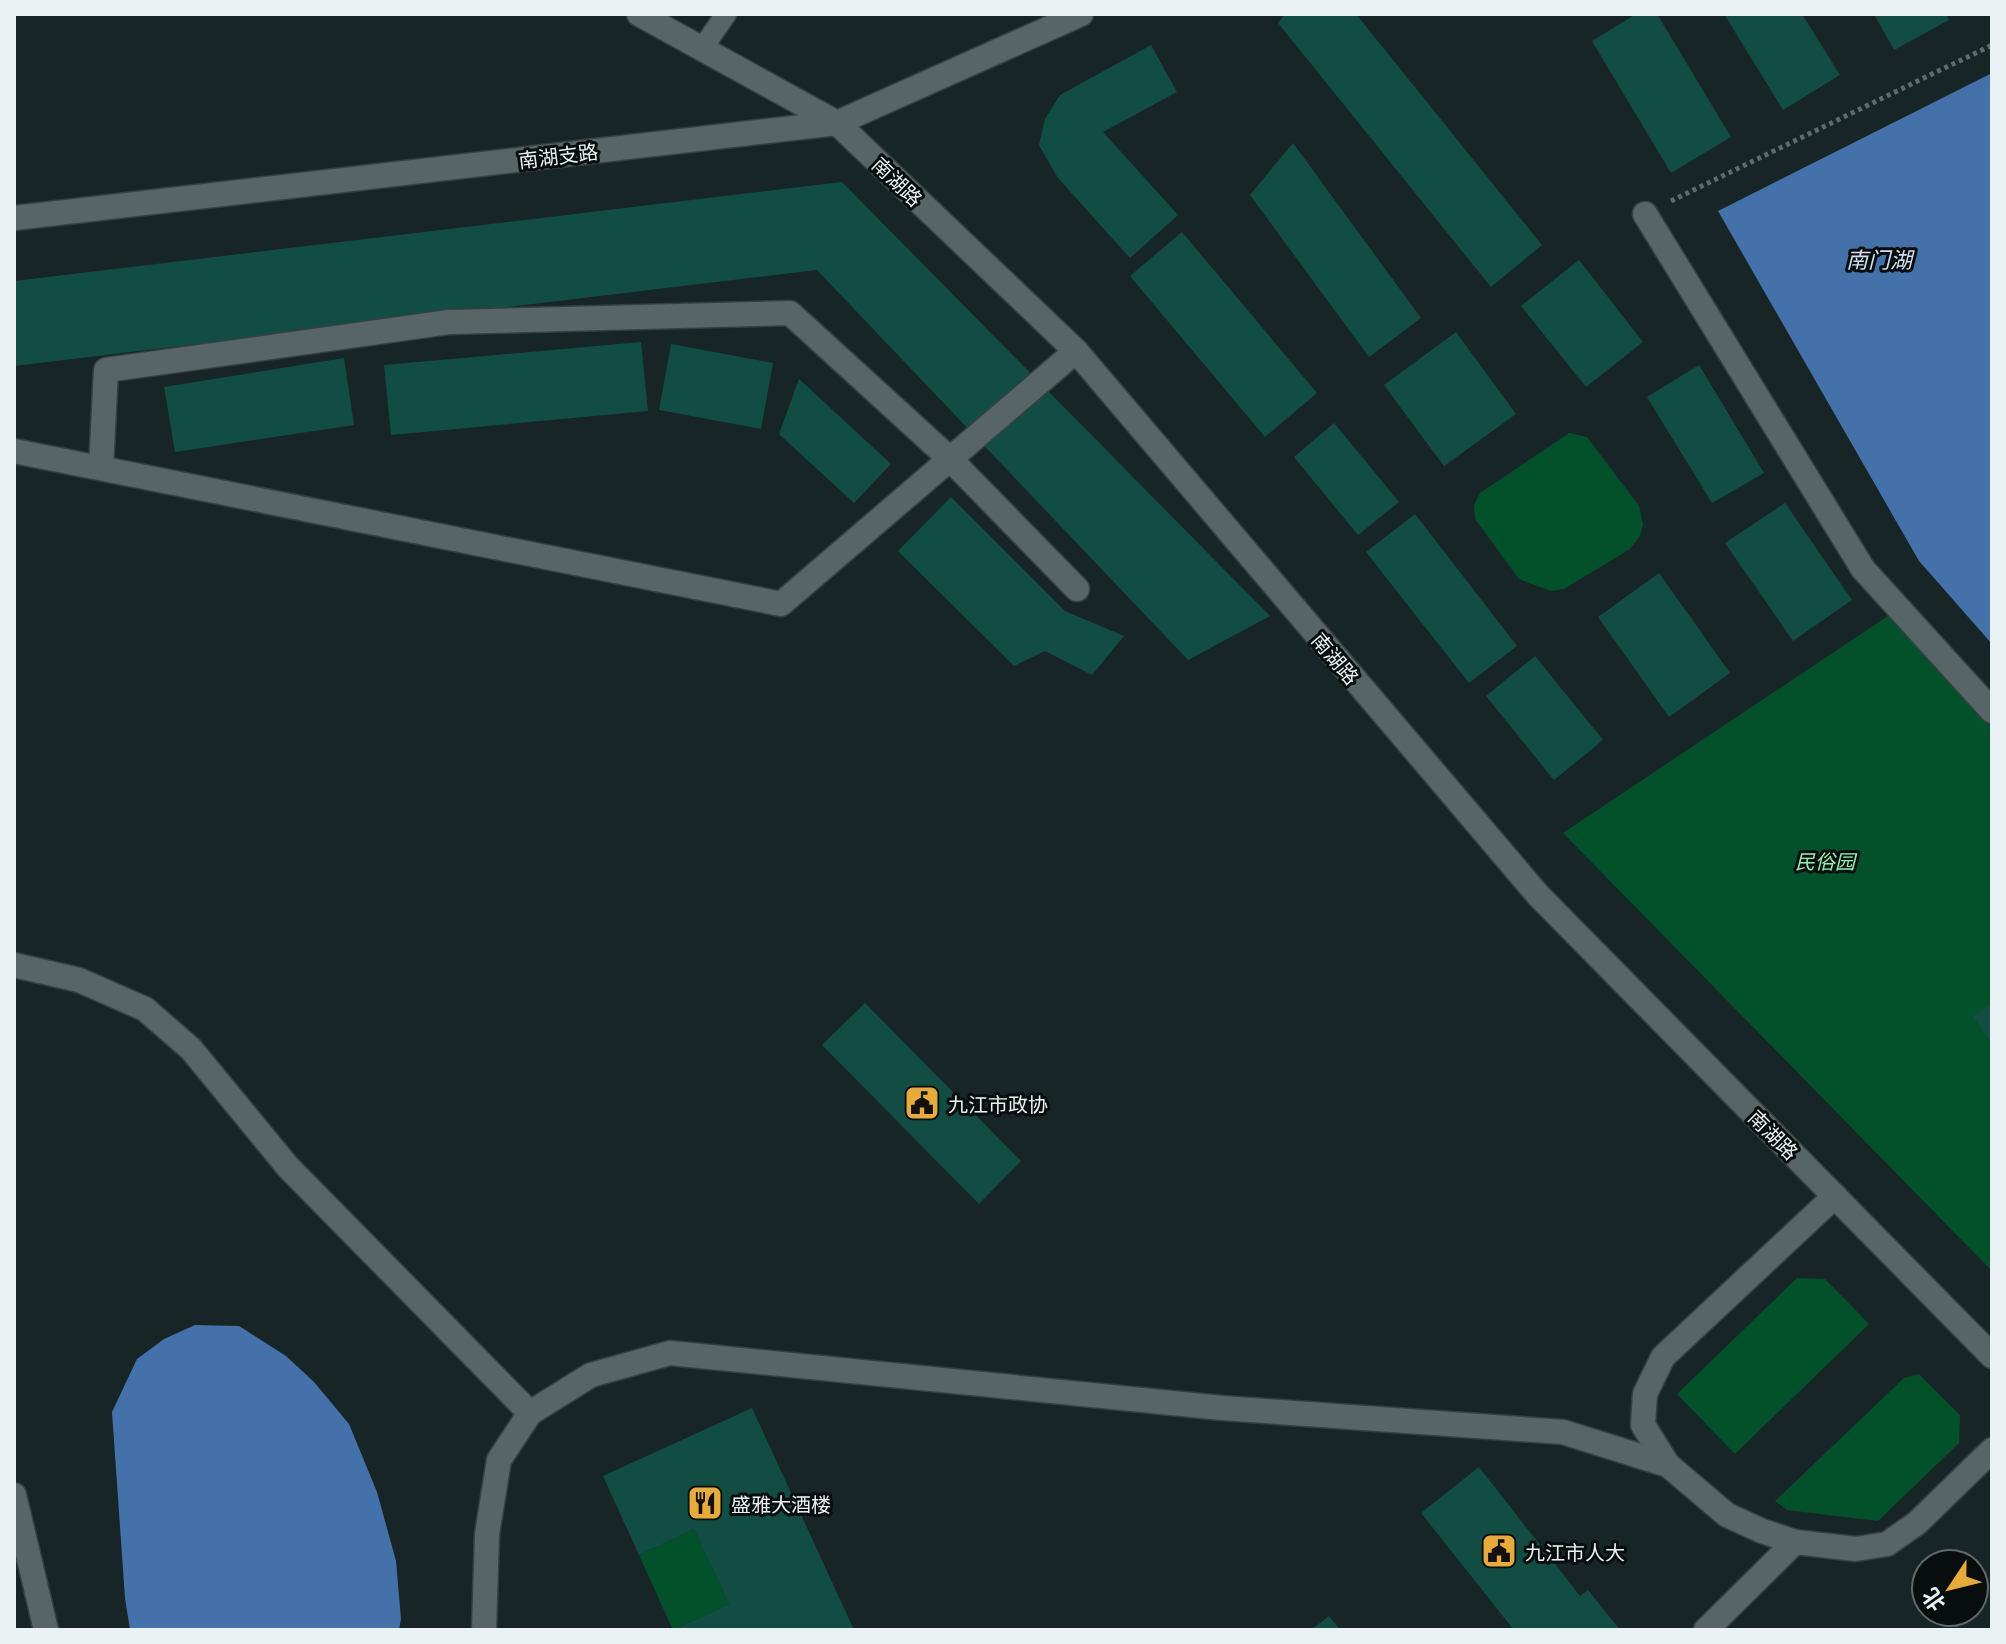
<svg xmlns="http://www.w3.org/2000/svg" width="2006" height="1644" font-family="'Playfair Display','Noto Sans SC',serif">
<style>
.green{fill:#03512b}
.water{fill:#4471a9}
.building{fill:#124d43}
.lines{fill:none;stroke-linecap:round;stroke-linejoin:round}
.service-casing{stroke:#364041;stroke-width:23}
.minor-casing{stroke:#364041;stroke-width:27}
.tertiary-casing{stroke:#364041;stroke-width:27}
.path{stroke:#5f6a6b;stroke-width:5;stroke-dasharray:4 4;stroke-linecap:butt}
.service{stroke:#576567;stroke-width:20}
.minor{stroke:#576567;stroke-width:24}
.tertiary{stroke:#576567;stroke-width:24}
.labels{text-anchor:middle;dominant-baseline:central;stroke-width:6;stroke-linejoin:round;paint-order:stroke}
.street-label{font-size:20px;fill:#e9f1f2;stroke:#080d0d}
.park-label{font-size:20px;font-style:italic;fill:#8df2b1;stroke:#080d0d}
.poi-label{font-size:20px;fill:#e9f1f2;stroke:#080d0d;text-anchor:start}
.water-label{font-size:22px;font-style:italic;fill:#d3dff0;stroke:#080d0d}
</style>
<rect width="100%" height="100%" fill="#182526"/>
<g class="green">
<path d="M1569,433L1587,437L1639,506L1643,525L1640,536L1630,549L1564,589L1551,591L1519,579L1475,519L1474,505L1480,493Z"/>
<path d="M1888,616L1992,727V1271L1563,833Z"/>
<path d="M1797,1278L1825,1279L1869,1324L1735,1454L1677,1394Z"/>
<path d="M1919,1374L1960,1415L1959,1443L1878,1521L1787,1510L1775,1501L1904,1378Z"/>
<path d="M694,1529L729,1604L673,1630L639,1555Z"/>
</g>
<g class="water">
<path d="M1992,73V644L1919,561L1718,211Z"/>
<path d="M195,1325L239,1326L286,1356L314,1382L349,1424L377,1492L396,1561L401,1619L399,1630H130L125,1598L112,1412L137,1359L164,1339Z"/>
</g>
<g class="building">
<path d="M1285,14H1356L1542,245L1491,287L1278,23Z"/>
<path d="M1636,14H1657L1731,137L1671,173L1592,41Z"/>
<path d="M1724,14H1802L1840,75L1783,110Z"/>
<path d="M1874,14H1946L1949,20L1894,50Z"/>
<path d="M1151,45L1177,92L1103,132L1178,215L1130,258L1058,178L1039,145L1045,119L1060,95Z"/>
<path d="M1293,143L1421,318L1369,357L1250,195Z"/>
<path d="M842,182L1270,616L1188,660L817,270L14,366V281Z"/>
<path d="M1182,232L1317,393L1265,437L1130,276Z"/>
<path d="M1579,260L1643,342L1586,387L1521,306Z"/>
<path d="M1456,332L1516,414L1444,466L1384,385Z"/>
<path d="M641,342L648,411L391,435L384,365Z"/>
<path d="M671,344L773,363L761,429L659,410Z"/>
<path d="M344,358L354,425L175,452L164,387Z"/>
<path d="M1699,365L1764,473L1712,503L1647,397Z"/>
<path d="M799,379L891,464L854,503L779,434Z"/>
<path d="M1334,423L1399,502L1358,535L1294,457Z"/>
<path d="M951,497L1065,611L1124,636L1092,675L1045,651L1014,666L898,551Z"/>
<path d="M1785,503L1852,600L1793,641L1725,543Z"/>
<path d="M1415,514L1517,646L1469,683L1366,552Z"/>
<path d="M1659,573L1730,673L1669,717L1598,617Z"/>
<path d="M1535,656L1603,740L1554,780L1486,696Z"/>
<path d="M865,1003L1021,1161L979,1204L822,1045Z"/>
<path d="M1992,1003V1044L1973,1016Z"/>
<path d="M752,1408L854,1630H673L729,1604L694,1529L639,1555L603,1476Z"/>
<path d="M1479,1467L1580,1596L1588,1590L1620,1630H1514L1421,1513Z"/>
<path d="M1329,1616L1340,1630H1311Z"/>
</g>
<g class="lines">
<defs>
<path id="service" d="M702,49L726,14"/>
<g id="minor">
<path d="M639,14L837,123"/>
<path d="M1645,214L1863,569L1992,711"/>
<path d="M14,451L781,604L1076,351"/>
<path d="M101,468L106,370L449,322L790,313L950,459L1077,589"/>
<path d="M14,965L79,980L145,1009L191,1049L288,1167L530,1413"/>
<path d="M1668,1465L1643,1425L1645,1394L1663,1357L1835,1196"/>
<path d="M14,1495L46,1630"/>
<path d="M484,1630L487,1534L499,1460L530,1413L591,1375L670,1353L1222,1408L1563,1432L1668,1465L1727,1515L1762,1531L1795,1542L1856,1549L1887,1544L1917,1523L1992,1450"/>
<path d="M1706,1630L1795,1542"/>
</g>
<g id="tertiary">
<path d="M837,123L1076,351L1538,895L1992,1356"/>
<path d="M14,218L837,123L1081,14"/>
</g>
</defs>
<use href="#service" class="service-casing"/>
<use href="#minor" class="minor-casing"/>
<use href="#tertiary" class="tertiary-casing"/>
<path class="path" d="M1671,201L1992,45"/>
<use href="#service" class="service"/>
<use href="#minor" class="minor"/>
<use href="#tertiary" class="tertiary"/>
</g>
<defs>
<symbol id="civic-square" viewBox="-11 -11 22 22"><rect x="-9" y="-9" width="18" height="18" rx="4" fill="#e8ab37" stroke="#080d0d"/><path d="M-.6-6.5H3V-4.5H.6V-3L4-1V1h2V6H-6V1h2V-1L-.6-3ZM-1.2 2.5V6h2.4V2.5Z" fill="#111"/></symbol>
<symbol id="restaurant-square" viewBox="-11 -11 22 22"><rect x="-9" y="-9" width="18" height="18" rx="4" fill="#e8ab37" stroke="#080d0d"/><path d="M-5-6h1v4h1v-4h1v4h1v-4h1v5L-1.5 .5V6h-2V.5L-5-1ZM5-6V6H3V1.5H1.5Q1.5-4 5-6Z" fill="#111"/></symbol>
</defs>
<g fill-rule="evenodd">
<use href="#civic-square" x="902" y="1083" width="40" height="40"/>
<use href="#restaurant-square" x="685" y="1483" width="40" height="40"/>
<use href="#civic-square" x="1479" y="1531" width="40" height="40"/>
</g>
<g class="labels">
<g class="street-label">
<text transform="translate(558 155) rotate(-7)">南湖支路</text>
<text transform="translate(898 181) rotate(44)">南湖路</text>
<text transform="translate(1336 658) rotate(50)">南湖路</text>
<text transform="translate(1774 1134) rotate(45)">南湖路</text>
</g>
<g class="park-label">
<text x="1825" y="860">民俗园</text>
</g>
<g class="poi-label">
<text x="948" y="1103">九江市政协</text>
<text x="731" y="1503">盛雅大酒楼</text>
<text x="1525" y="1551">九江市人大</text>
</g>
<g class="water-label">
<text x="1879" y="259">南门湖</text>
</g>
</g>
<rect width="2006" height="1644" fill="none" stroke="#e9f1f2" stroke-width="32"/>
<g transform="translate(1950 1588) rotate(235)"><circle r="38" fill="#080d0d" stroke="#626869" stroke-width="2"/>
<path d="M0-6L14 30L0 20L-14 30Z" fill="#e8ab37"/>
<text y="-12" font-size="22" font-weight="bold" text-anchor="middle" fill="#e9f1f2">北</text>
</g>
</svg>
